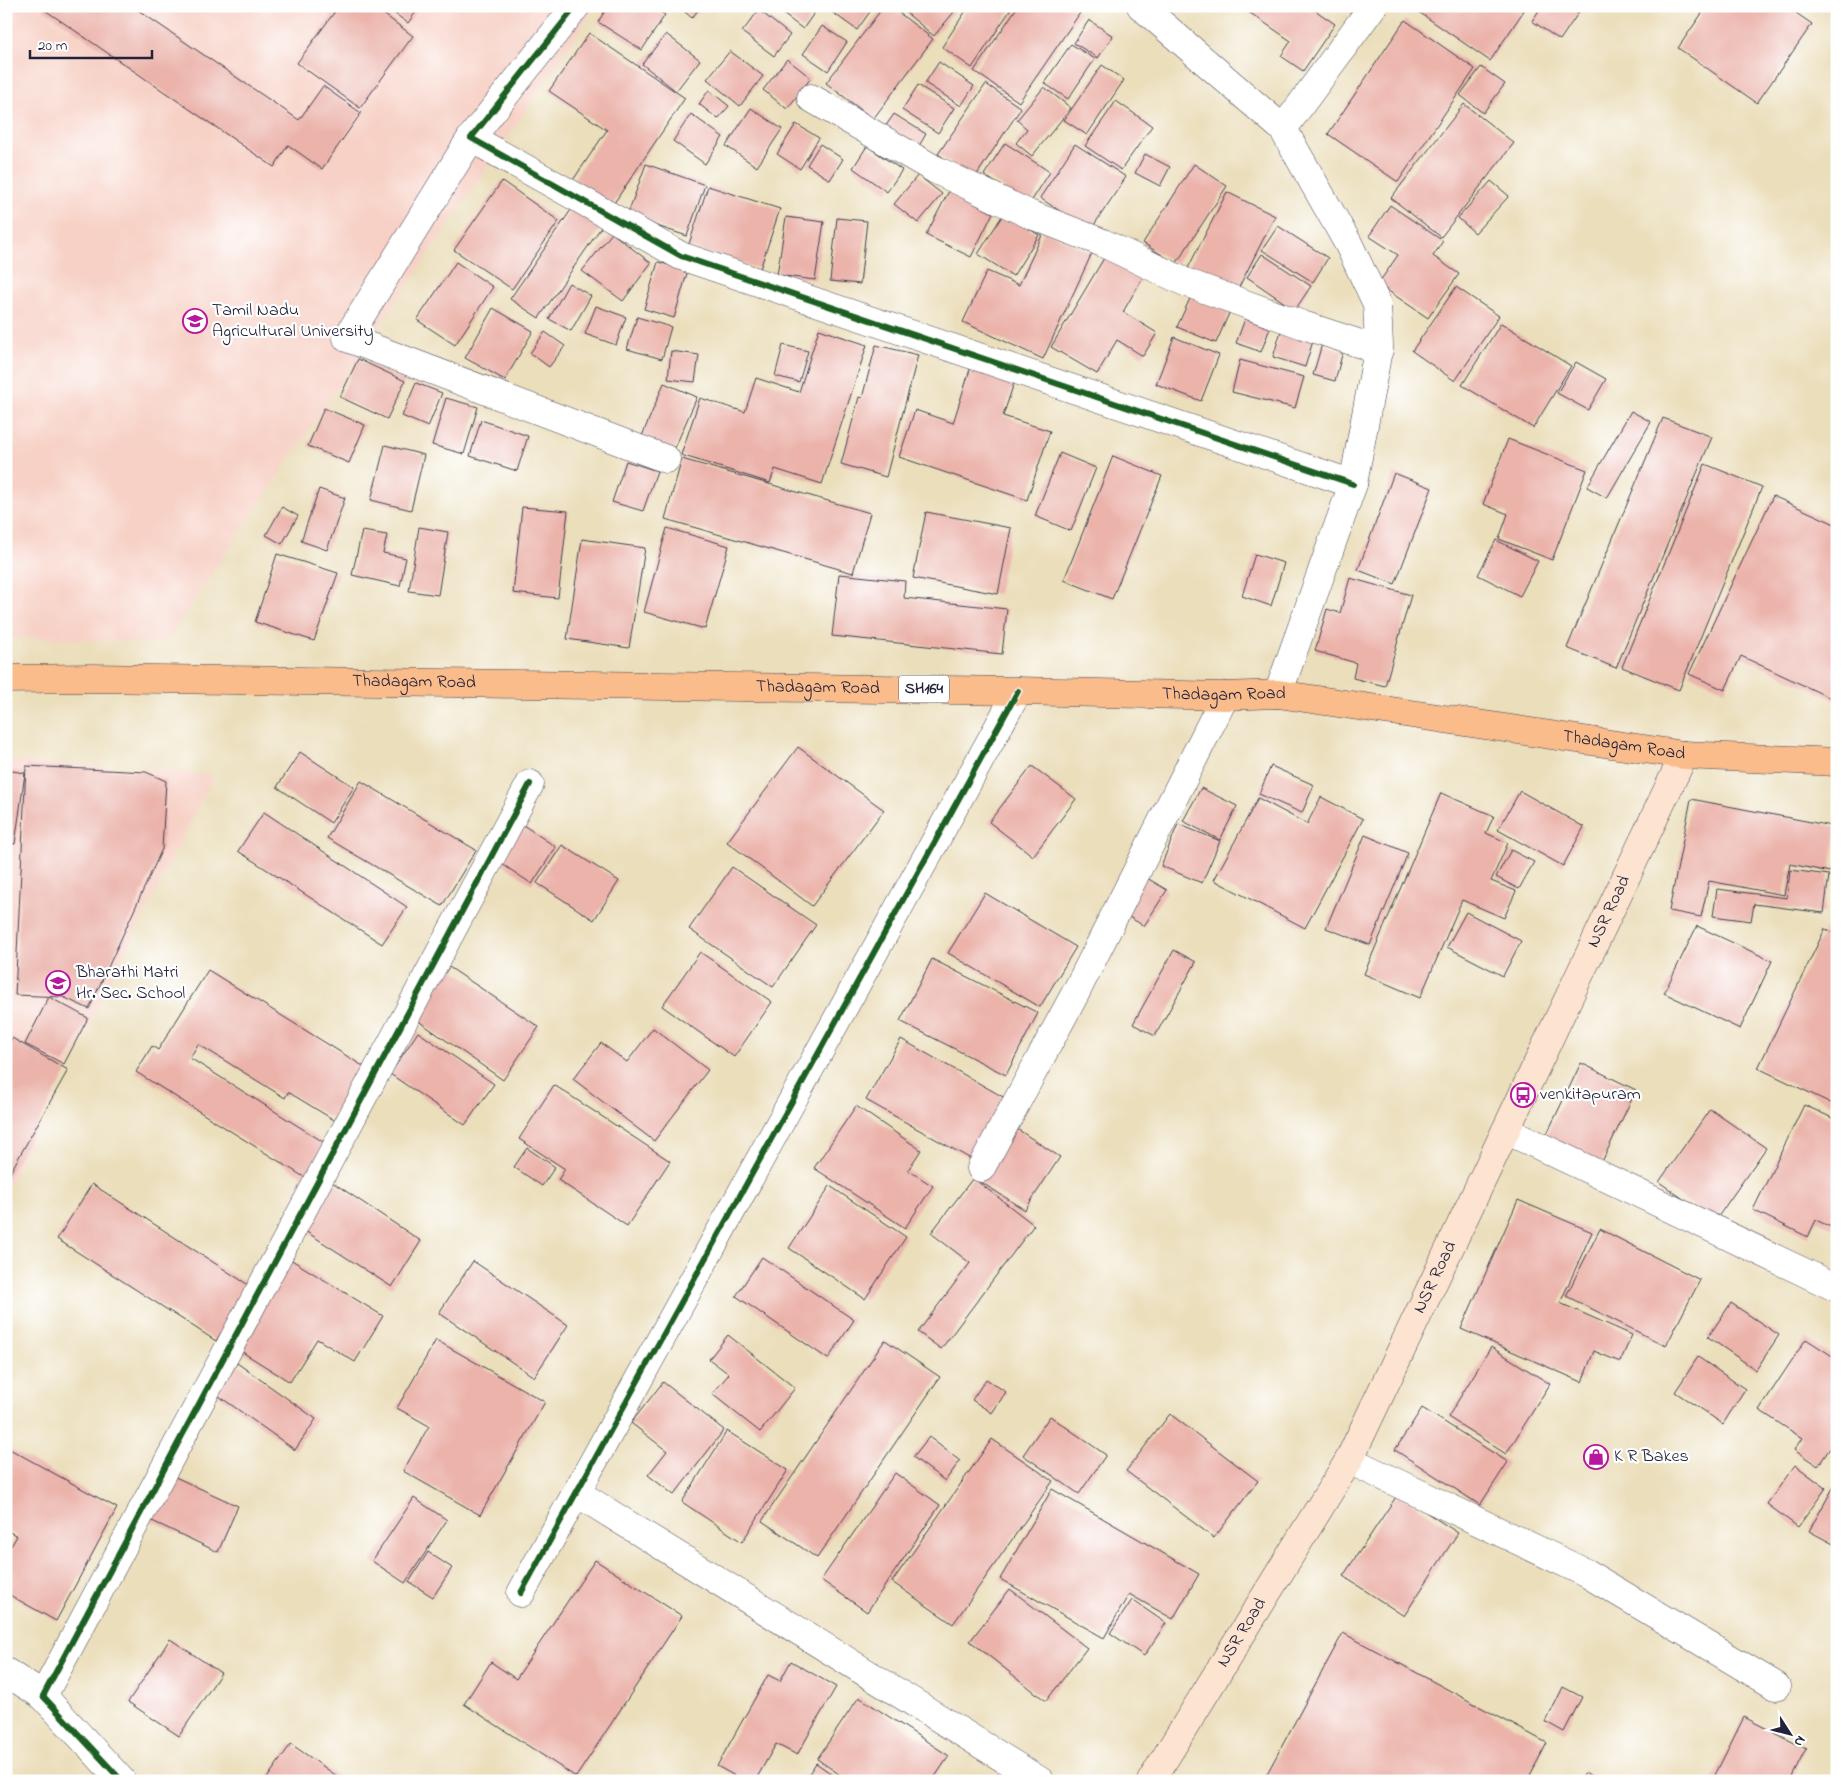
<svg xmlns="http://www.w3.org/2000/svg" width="1843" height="1787" font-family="'Indie Flower',sans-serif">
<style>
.built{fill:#f7d1c6}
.building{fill:#ebb3aa}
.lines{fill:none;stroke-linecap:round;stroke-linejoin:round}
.minor-casing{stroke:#403e4e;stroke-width:29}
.secondary-casing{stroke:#403e4e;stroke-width:29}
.primary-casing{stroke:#403e4e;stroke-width:29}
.minor{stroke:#fff;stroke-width:28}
.secondary{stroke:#fde4d1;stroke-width:28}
.primary{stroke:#fabc8b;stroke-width:28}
.cycleway-casing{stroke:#fff;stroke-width:9}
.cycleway{stroke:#1b5e20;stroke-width:6}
.labels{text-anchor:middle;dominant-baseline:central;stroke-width:4.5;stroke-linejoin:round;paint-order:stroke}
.shield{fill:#fff;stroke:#646476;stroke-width:1}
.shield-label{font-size:16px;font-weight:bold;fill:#22223b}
.poi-label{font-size:18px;fill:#22223b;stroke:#fff;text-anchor:start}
.street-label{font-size:18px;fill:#22223b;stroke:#fff}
</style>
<rect width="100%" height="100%" fill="#fff"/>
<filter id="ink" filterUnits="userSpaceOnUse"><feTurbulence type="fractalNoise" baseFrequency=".02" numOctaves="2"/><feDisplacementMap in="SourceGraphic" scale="10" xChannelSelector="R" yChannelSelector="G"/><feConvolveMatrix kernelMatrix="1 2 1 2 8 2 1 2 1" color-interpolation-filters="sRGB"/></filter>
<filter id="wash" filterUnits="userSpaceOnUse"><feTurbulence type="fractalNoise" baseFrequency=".0096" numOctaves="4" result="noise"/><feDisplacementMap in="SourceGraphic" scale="20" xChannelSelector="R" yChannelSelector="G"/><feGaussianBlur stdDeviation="1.12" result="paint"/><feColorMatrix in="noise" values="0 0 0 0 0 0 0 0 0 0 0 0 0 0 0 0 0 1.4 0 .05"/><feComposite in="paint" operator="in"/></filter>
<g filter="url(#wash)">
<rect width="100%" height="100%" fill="#ebdebb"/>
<g class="built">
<path d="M6,6H596L165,643L6,637Z"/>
<path d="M6,760L214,775L6,1191Z"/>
</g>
<g id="blocks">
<g class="building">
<path d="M39,6H132L299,120L323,86L361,113L322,169L288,145L274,167Z"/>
<path d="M339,6H373L413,36L360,108L297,63Z"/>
<path d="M384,6H420L408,23Z"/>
<path d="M608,6H652L665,15L642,50L598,22Z"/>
<path d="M678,6H701L692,18Z"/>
<path d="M782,6H819L803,29L779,11Z"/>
<path d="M832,6H874L857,30L829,10Z"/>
<path d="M884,6H890L933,39L873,119L826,83Z"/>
<path d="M898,6H959L934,36Z"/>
<path d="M969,6H1013L972,68L942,47Z"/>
<path d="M1018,6H1070L1080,13L1019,102L974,71Z"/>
<path d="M1240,6H1309L1335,24L1303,71L1281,56L1291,41Z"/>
<path d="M1410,6H1527L1490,61Z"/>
<path d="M1542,6H1583L1560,40L1532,21Z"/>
<path d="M1707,6H1786L1812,24L1757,103L1678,48Z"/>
<path d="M759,10L790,35L774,56L742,32Z"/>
<path d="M1089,20L1113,36L1098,58L1074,43Z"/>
<path d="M1405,20L1475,69L1398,182L1328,134Z"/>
<path d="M822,26L847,42L828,71L803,54Z"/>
<path d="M589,33L685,98L610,209L571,183L607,130L549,91Z"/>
<path d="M666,34L700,60L676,91L642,64Z"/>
<path d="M1071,44L1095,59L1068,99L1044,83Z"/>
<path d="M730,51L763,76L740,106L707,79Z"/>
<path d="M787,59L811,78L787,109L763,90Z"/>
<path d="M939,62L974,86L961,106L925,83Z"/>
<path d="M1102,65L1124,80L1087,135L1064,120Z"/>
<path d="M1481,67L1505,84L1483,113L1460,95Z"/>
<path d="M986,84L1021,108L974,179L938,154Z"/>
<path d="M918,85L954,108L938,133L902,110Z"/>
<path d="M1044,87L1071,108L1032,156L1016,143L1027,129L1017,120Z"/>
<path d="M709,90L729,106L718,119L699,104Z"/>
<path d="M1116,101L1152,126L1121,170L1085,146Z"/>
<path d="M1464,104L1514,143L1441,237L1391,198Z"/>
<path d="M751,108L782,129L757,167L726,146Z"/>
<path d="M691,114L723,137L705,164L673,141Z"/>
<path d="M894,114L926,134L916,151L883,130Z"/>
<path d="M796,124L819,138L800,169L777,154Z"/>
<path d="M1005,143L1050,172L1029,205L984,175Z"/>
<path d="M820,144L843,159L830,180L807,165Z"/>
<path d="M1075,144L1126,177L1090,231L1040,198Z"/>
<path d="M867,146L902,170L887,192L853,168Z"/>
<path d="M1145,154L1170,167L1160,186L1135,173Z"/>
<path d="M646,164L705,185L687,236L627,216Z"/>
<path d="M1194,164L1227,186L1176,264L1143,243Z"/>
<path d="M918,175L942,194L918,223L894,204Z"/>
<path d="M502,181L559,221L512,289L454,250Z"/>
<path d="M1491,181L1509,196L1475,233L1458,218Z"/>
<path d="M708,186L780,209L760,269L688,247Z"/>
<path d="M949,191L993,213L971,257L926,235Z"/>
<path d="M1227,192L1275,216L1236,293L1188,268Z"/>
<path d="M1390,205L1443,241L1433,256L1459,274L1428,318L1378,284L1398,255L1369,236Z"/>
<path d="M573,207L602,226L539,318L510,299Z"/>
<path d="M1004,213L1039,235L1013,276L978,254Z"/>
<path d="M786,217L824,222L815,280L777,275Z"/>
<path d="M837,218L867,221L860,284L830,281Z"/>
<path d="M1278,226L1328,258L1313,282L1262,250Z"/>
<path d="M1044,231L1092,253L1043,359L963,322L987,271L1019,285Z"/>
<path d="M612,233L651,263L623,301L582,271Z"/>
<path d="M1107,253L1144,275L1123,312L1157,333L1143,356L1117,340L1097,374L1051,347Z"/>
<path d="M1262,254L1311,286L1295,310L1247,277Z"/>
<path d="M456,262L493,287L455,345L417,320Z"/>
<path d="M658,262L688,270L674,318L644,309Z"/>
<path d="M569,283L591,296L571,331L549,319Z"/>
<path d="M1456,287L1499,316L1455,381L1412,351Z"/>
<path d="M1192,294L1230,311L1216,343L1177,327Z"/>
<path d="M596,306L626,317L616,345L585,334Z"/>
<path d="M493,308L533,331L505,380L465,358Z"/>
<path d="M637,317L671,327L662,359L627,349Z"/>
<path d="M1245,319L1270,328L1261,352L1236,343Z"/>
<path d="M1501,323L1571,366L1533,428L1462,385Z"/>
<path d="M819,329L867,345L822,484L775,469L770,483L681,455L700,398L745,412L756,378L799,392Z"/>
<path d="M1281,331L1313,341L1305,367L1273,357Z"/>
<path d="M545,332L565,346L549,367L530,353Z"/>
<path d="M1174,337L1219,355L1201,401L1156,384Z"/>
<path d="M1322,344L1343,351L1335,381L1313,375Z"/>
<path d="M783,345L808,351L799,382L775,376Z"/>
<path d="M876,345L918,355L886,477L841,464L859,397L862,398Z"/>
<path d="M671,351L699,355L695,382L668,379Z"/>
<path d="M358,359L405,381L387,419L340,397Z"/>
<path d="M1240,360L1304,377L1295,408L1232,392Z"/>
<path d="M1576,362L1606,379L1588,410L1557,393Z"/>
<path d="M972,363L1016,377L1003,416L1050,431L1027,500L899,457L915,410L953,423Z"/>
<path d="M416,383L442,393L428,427L402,416Z"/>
<path d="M664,383L697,397L674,450L642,436Z"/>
<path d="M446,398L478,407L464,454L432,445Z"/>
<path d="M324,408L365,425L349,463L308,446Z"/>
<path d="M1631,411L1651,422L1607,498L1587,487Z"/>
<path d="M1663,418L1712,437L1616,668L1567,648Z"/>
<path d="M481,420L528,436L517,471L470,456Z"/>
<path d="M1508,439L1587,470L1552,560L1499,539L1508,514L1483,504Z"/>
<path d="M385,445L424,455L411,510L371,500Z"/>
<path d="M1060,453L1096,468L1071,531L1035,516Z"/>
<path d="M1113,456L1162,476L1112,599L1064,580Z"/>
<path d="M682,459L870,513L853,573L665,519Z"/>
<path d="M626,461L657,471L643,511L612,502Z"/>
<path d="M1705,464L1762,487L1679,690L1622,667Z"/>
<path d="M1394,473L1432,488L1395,584L1358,570Z"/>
<path d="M319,489L345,498L327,550L301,541Z"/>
<path d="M1773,496L1837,525V701L1741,656L1725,690L1689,674Z"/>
<path d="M282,507L298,516L282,544L266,535Z"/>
<path d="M522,507L568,511L558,598L513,593Z"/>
<path d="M926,512L1011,528L998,594L913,578Z"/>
<path d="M419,527L448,532L438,595L409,591Z"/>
<path d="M667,528L729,546L705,629L644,612Z"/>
<path d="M362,531L387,535L383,553L406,558L400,586L352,575Z"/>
<path d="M582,539L645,548L629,648L567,639Z"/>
<path d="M1496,540L1538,561L1520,596L1478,575Z"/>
<path d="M277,554L338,573L314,641L255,622Z"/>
<path d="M1255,554L1284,563L1271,606L1242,596Z"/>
<path d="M839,574L905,581L904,598L1007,609L1002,654L832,636Z"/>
<path d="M1350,578L1411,595L1385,686L1353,678L1356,663L1315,651L1327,609L1340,613Z"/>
<path d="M798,747L884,810L812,906L727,842Z"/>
<path d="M300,752L354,787L331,823L277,787Z"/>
<path d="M26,766L146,772L166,781L162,849L89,1009L63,997L15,995Z"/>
<path d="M1032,766L1076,799L1033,856L989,822Z"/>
<path d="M1271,766L1314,785L1302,813L1259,794Z"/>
<path d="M6,770L25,773L15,844L6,843Z"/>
<path d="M361,781L476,850L442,906L327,838Z"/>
<path d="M1201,788L1237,806L1220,840L1183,821Z"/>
<path d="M1520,791L1584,827L1563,866L1498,830Z"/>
<path d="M1441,793L1494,816L1486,833L1508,843L1491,881L1516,891L1504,918L1462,900L1420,998L1364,974Z"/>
<path d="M1321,797L1363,819L1305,928L1214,880L1258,798L1307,824Z"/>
<path d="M1691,799L1837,827L1830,872L1790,864L1784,895L1709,881L1701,917L1669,911Z"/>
<path d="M264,812L407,907L382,944L238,851Z"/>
<path d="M1178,824L1220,841L1202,883L1161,866Z"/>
<path d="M523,825L556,847L532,884L499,862Z"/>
<path d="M1365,835L1408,853L1370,945L1326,928Z"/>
<path d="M562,845L619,881L594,920L537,883Z"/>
<path d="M1511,850L1534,862L1519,889L1496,877Z"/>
<path d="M732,867L816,925L773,987L689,929Z"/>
<path d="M1790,870L1829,875L1824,913L1754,904L1751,921L1713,916L1717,889L1787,898Z"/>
<path d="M1142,875L1167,890L1144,926L1119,911Z"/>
<path d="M985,893L1076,947L1040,1007L948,953Z"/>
<path d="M1466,912L1521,941L1503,976L1447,947Z"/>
<path d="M1697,926L1772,961L1740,1029L1664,993Z"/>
<path d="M1825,929L1837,935V1106L1758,1068Z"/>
<path d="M1174,950L1196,962L1155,1036L1133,1024Z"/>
<path d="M700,952L772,1002L734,1057L662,1006Z"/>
<path d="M932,959L1038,1013L1006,1075L900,1021Z"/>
<path d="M449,967L539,1027L503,1080L414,1018Z"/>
<path d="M208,970L371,1071L339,1123L288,1092L285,1098L198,1044L190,1058L325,1143L304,1177L136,1072L152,1046L158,1050Z"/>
<path d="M49,997L88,1018L64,1064L25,1044Z"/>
<path d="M653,1028L708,1070L654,1141L573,1079L601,1043L627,1062Z"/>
<path d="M418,1032L494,1084L465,1125L390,1074Z"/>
<path d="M12,1038L68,1070L6,1180V1049Z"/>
<path d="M901,1039L1005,1098L971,1159L866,1100Z"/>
<path d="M1581,1063L1636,1090L1599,1168L1543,1142Z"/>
<path d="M554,1085L670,1161L627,1226L558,1180L565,1169L519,1139Z"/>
<path d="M1804,1105L1837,1120V1230L1816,1220L1808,1237L1753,1210Z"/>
<path d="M856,1106L921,1150L908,1170L933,1186L905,1228L814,1168Z"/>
<path d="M1710,1109L1766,1148L1715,1221L1659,1182Z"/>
<path d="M1011,1125L1060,1157L1025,1210L976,1179Z"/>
<path d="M527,1148L555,1167L542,1186L514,1167Z"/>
<path d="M973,1178L1034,1225L941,1349L918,1332L970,1263L931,1233Z"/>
<path d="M332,1182L421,1241L392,1287L302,1229Z"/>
<path d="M92,1184L250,1286L216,1341L57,1239Z"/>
<path d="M830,1186L906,1237L865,1299L789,1248Z"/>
<path d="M1518,1200L1592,1232L1560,1303L1632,1335L1620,1362L1594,1351L1582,1382L1461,1329Z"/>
<path d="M1600,1229L1700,1280L1666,1346L1566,1296Z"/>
<path d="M762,1257L854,1320L828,1359L736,1296Z"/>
<path d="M290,1259L383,1316L355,1362L317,1339L290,1382L236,1348Z"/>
<path d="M473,1261L568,1325L534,1377L439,1313Z"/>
<path d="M1731,1303L1779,1335L1756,1370L1708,1337Z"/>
<path d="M728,1335L795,1388L760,1432L712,1394L729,1374L709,1359Z"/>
<path d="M1806,1339L1837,1359V1438L1818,1466L1794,1450L1802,1438L1759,1410Z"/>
<path d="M436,1340L545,1402L480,1515L403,1471L429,1426L397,1408Z"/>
<path d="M885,1340L940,1377L817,1558L762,1521Z"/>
<path d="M1491,1347L1550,1384L1506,1454L1448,1417Z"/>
<path d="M1698,1357L1745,1389L1723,1424L1675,1392Z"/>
<path d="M237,1363L316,1419L295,1450L216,1394Z"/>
<path d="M986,1379L1006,1392L992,1413L972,1400Z"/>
<path d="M663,1382L724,1430L674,1495L648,1475L667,1451L631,1423Z"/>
<path d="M1422,1408L1508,1462L1480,1505L1395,1450Z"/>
<path d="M1170,1414L1258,1481L1214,1538L1126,1471Z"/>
<path d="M1050,1416L1106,1455L1079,1494L1023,1455Z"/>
<path d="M727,1431L788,1470L742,1542L682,1502Z"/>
<path d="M929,1437L960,1461L945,1481L913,1457Z"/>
<path d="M992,1439L1053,1481L953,1624L892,1582Z"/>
<path d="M6,1447L117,1508L56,1621L6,1593V1544L11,1546L17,1536L6,1530Z"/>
<path d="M1795,1465L1826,1488L1798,1527L1767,1504Z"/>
<path d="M895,1473L940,1505L867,1612L821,1580Z"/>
<path d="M171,1475L238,1506L218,1552L150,1520Z"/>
<path d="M1837,1481V1546L1809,1531Z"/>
<path d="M1052,1489L1199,1574L1173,1619L1129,1594L1104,1638L1000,1579Z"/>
<path d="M1398,1494L1458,1533L1404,1616L1343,1576Z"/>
<path d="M414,1498L447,1520L405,1583L372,1561Z"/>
<path d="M428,1552L452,1568L433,1597L409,1582Z"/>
<path d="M595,1560L682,1616L576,1777L464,1704L491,1662L516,1679Z"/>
<path d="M1010,1589L1087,1648L1046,1701L970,1641Z"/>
<path d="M1132,1600L1166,1623L1144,1656L1110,1633Z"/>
<path d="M1343,1633L1547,1743L1527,1781H1433L1428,1778L1426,1781H1263Z"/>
<path d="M170,1639L221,1673L179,1736L128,1702Z"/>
<path d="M791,1661L836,1687L797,1755L776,1744L755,1781H744L717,1766L768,1675L780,1681Z"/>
<path d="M1563,1687L1582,1697L1564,1732L1546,1722Z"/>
<path d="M859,1697L949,1756L932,1781H849L817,1759Z"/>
<path d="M1744,1717L1806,1749L1792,1777L1798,1781H1712Z"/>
<path d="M291,1744L344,1781H265Z"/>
<path d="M816,1763L842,1781H804Z"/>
<path d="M1585,1772L1598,1781H1579Z"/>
</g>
</g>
</g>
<g filter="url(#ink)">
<use href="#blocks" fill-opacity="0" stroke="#403e4e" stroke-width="1"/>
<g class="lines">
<defs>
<g id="minor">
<path d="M576,6L471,138L681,256L1353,484"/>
<path d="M1141,6L1283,129"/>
<path d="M811,98L934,169L1029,214L1103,243L1185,282L1303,325L1379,350"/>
<path d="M471,138L347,338L666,459"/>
<path d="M1278,694L1353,484L1379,345L1377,304L1349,245L1283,129L1373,6"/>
<path d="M1506,1130L1837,1288"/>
<path d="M981,1168L1075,994L1225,696"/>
<path d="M1349,1460L1586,1573L1776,1686"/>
<path d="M577,1493L1040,1781"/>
<path d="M521,1593L1018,691"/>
<path d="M6,1672L43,1696"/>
<path d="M122,1781L43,1696L530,784"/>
</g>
<g id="secondary">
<path id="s1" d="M1151,1781L1349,1460L1684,755"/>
</g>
<g id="primary">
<path id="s2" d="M6,679L92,678L1018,691L1225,696L1278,694L1684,755L1837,762"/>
</g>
</defs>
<use href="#minor" class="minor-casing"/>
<use href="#secondary" class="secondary-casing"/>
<use href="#primary" class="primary-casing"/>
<use href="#minor" class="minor"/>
<use href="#secondary" class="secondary"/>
<use href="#primary" class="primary"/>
<defs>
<g id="cycleway">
<path d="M576,6L471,138L681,256L1353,484"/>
<path d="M521,1593L1018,691"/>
<path d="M122,1781L43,1696L530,784"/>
</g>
</defs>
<use href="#cycleway" class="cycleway-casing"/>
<use href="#cycleway" class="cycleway"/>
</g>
</g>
<defs>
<symbol id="university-ring" viewBox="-11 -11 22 22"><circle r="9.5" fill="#fff" stroke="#b5179e" stroke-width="1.5"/><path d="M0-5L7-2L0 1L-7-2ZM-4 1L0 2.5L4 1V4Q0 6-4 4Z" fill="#b5179e"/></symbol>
<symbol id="school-ring" viewBox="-11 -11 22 22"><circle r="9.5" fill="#fff" stroke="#b5179e" stroke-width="1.5"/><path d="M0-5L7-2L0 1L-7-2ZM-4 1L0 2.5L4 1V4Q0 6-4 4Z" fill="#b5179e"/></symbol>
<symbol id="bus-ring" viewBox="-11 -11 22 22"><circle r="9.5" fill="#fff" stroke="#b5179e" stroke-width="1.5"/><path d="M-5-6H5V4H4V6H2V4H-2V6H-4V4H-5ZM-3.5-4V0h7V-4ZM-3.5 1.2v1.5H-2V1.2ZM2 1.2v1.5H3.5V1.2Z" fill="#b5179e"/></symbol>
<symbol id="shop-ring" viewBox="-11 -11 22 22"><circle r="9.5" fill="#fff" stroke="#b5179e" stroke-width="1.5"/><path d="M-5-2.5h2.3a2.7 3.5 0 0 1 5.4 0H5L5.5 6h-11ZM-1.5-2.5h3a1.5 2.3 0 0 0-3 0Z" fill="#b5179e"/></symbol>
</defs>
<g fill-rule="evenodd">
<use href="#university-ring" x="181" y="307" width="28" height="28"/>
<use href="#school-ring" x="44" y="969" width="28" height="28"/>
<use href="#bus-ring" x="1509" y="1081" width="28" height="28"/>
<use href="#shop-ring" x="1582" y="1443" width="28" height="28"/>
</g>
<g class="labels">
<rect class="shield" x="899" y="675.5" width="50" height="27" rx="4"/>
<g class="shield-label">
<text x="924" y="689">SH164</text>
</g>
<g class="poi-label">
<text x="212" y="311">Tamil Nadu<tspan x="212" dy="21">Agricultural University</tspan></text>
<text x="76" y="973">Bharathi Matri<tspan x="76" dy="21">Hr. Sec. School</tspan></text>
<text x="1540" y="1095">venkitapuram</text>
<text x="1614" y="1457">K R Bakes</text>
</g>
<g class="street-label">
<text stroke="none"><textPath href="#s2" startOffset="408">Thadagam Road</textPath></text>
<text stroke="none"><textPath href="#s2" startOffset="812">Thadagam Road</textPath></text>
<text stroke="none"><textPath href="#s2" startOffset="1218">Thadagam Road</textPath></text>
<text stroke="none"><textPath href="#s2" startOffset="1622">Thadagam Road</textPath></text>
<text stroke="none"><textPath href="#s1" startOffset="984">NSR Road</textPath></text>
<text stroke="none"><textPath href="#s1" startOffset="579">NSR Road</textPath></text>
<text stroke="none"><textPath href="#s1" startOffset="174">NSR Road</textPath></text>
</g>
</g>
<rect width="1843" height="1787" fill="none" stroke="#fff" stroke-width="25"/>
<g transform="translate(1790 1734) rotate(126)" stroke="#ffffff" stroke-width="4" paint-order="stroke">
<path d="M0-4L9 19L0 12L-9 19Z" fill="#22223b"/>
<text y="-8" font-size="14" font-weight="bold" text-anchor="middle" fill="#22223b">N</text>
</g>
<path d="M30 50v8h122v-8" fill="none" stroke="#22223b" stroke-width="2.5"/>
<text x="38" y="50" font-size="15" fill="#22223b" stroke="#ffffff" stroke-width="4" paint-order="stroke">20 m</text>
</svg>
